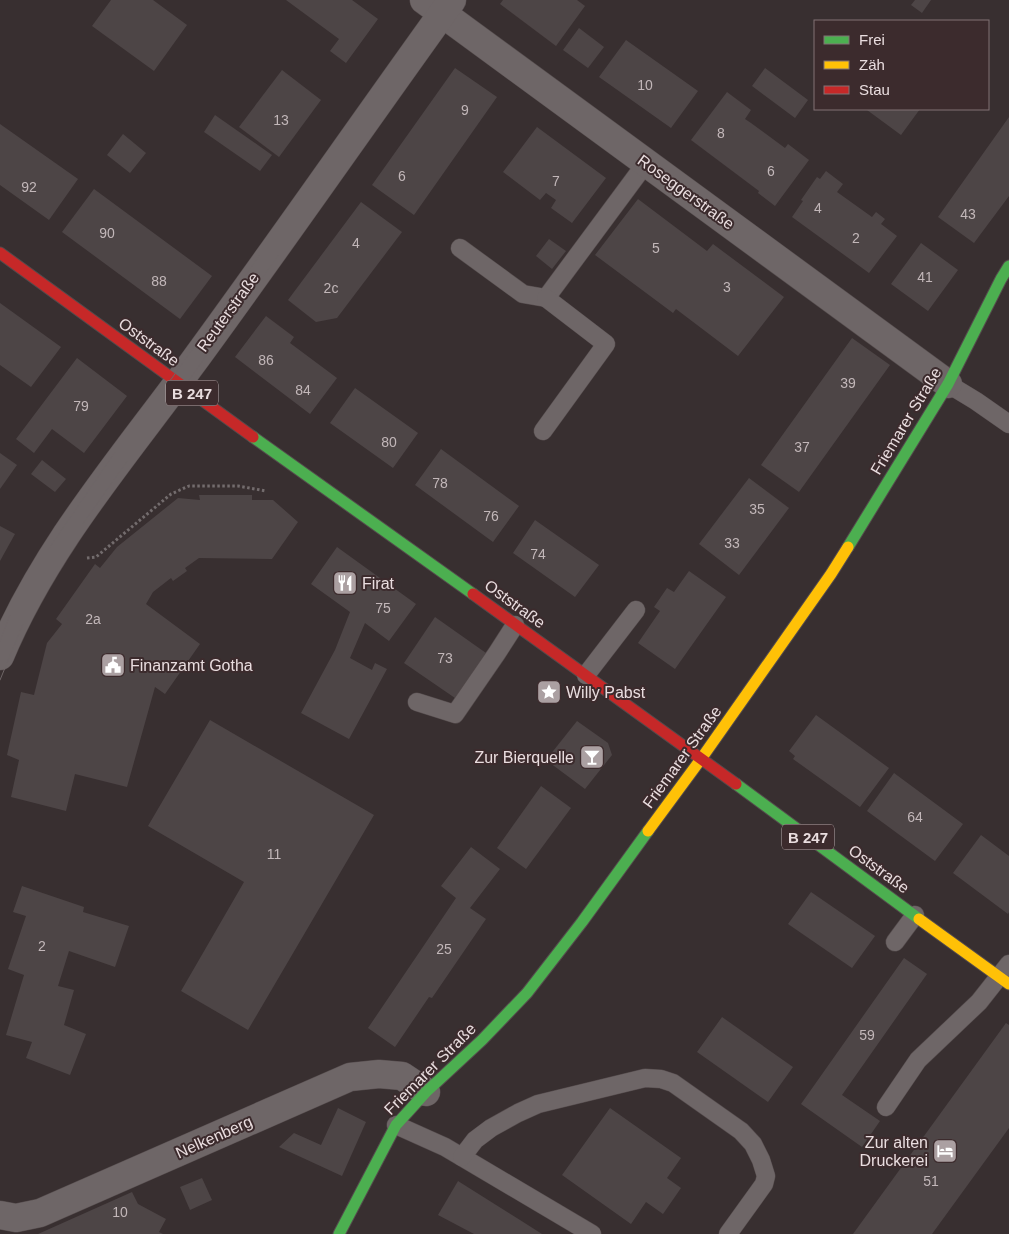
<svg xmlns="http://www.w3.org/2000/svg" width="1009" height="1234" font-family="Helvetica,sans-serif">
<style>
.building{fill:#4d4546}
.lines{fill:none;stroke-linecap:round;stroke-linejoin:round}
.lane-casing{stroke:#544b4c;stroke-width:19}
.street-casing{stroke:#544b4c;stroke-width:29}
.fast-casing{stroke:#544b4c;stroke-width:13}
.slow-casing{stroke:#544b4c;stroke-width:13}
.jam-casing{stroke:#544b4c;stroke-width:13}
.path{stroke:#736c6d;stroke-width:3;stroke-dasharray:2.5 2.5;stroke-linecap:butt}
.lane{stroke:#6e6667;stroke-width:18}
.street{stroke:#6e6667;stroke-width:28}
.fast{stroke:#4caf50;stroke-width:11}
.slow{stroke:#ffc107;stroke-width:11}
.jam{stroke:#c62828;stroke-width:11}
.tram{stroke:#6e6667;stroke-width:1}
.labels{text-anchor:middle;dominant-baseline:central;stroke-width:4;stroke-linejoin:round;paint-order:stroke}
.number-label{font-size:14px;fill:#c2b7b9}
.shield{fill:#3c2b2d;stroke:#b5a8aa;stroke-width:1}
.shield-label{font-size:15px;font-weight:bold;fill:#e9dddf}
.street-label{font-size:16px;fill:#e9dddf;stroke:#3c2b2d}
.poi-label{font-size:16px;fill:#e9dddf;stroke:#3c2b2d;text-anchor:start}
</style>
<rect width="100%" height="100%" fill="#382f30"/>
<g class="building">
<path d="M111,0H153L187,25L154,71L92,26Z"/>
<path d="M286,0H352L378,19L346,63L330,51L339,39Z"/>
<path d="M503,0H577L585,6L556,46L500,4Z"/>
<path d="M915,0H931L922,13L911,5Z"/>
<path d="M579,28L604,47L588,68L563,50Z"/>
<path d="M626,40L698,91L671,128L599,77Z"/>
<path d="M455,68L497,97L414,215L372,185Z"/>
<path d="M765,68L808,100L795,118L752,86Z"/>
<path d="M282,70L321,100L279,157L239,127Z"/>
<path d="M727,92L751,110L745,119L751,123L785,148L788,144L809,160L775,206L758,193L759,191L691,140Z"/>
<path d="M867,109H920L901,135L867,110Z"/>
<path d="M215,115L272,155L260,171L204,132Z"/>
<path d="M1009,117V196L974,243L938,217Z"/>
<path d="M0,124L78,179L49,220L0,185Z"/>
<path d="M537,127L606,178L572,223L551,208L556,200L546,193L540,200L503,172Z"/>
<path d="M123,134L146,153L130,173L107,155Z"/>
<path d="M826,171L843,184L837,192L872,217L876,212L885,219L881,224L897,236L869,273L792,217L803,201L801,200L817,177L820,179Z"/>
<path d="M94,189L212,276L180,319L62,232Z"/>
<path d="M638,199L707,251L713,244L784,297L738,356L676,309L673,313L595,255Z"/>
<path d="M361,202L402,232L337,318L316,322L288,300Z"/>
<path d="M549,239L566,251L552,269L536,256Z"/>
<path d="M921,243L958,270L928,311L891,284Z"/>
<path d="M0,303L61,347L31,387L0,365Z"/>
<path d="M266,316L294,337L290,343L337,378L310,414L235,357Z"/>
<path d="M852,338L890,365L799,492L761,465Z"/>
<path d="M77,358L127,396L84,453L52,429L34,453L16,439Z"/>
<path d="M355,388L418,433L393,468L330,423Z"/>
<path d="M441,449L519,506L493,542L415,485Z"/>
<path d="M0,453L17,465L0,489Z"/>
<path d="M42,460L66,479L55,492L31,474Z"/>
<path d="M749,478L789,508L739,575L699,544Z"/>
<path d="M199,495H252V500H273L298,522L272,559L199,558L185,568L187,571L173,581L171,578L153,592L146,604L200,644L165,694L155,687L127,787L75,774L66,811L11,797L19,760L7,755L21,692L34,695L47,643L62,624L56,619L95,564L100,568L117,547L178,498L200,500Z"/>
<path d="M535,520L599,565L575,597L513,553Z"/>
<path d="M0,526L15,534L0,561Z"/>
<path d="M337,547L416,604L389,641L365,623L350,658L372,670L375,663L387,669L349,739L301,713L335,650L350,612L311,584Z"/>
<path d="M689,571L726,597L675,669L638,643L660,611L654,607L667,588L674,592Z"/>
<path d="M435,617L486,653L455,698L404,663Z"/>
<path d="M816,715L889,768L860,807L793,759L795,756L789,751Z"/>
<path d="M210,720L374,815L248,1030L181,991L244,882L148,826Z"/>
<path d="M577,721L608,743L612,755L585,789L546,760Z"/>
<path d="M894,773L963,824L935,861L867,811Z"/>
<path d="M541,786L571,808L526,869L497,848Z"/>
<path d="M981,835L1009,856V912L1008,914L953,873Z"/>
<path d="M471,847L500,869L470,908L486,919L432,998L429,997L395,1047L368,1028L456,898L441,886Z"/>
<path d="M22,886L84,907L83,912L129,926L115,967L69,951L58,986L74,990L64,1025L86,1034L70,1075L26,1058L32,1042L6,1035L24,975L8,969L26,916L13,912Z"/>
<path d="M811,892L875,936L852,968L788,924Z"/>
<path d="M904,958L927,974L842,1095L880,1121L862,1147L801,1104Z"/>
<path d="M722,1017L793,1067L768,1102L697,1052Z"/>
<path d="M1006,1023L1009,1025V1128L932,1234H853Z"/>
<path d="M338,1108L366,1122L342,1176L279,1147L294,1133L321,1145Z"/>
<path d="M610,1108L681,1158L667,1178L681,1188L663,1214L646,1202L631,1224L562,1175Z"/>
<path d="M202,1178L212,1200L190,1210L180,1187Z"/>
<path d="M458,1181L520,1220L542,1234H474L438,1215Z"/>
<path d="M132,1192L138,1204L166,1219L159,1232L163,1234H38Z"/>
</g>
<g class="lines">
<defs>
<g id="lane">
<path d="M460,248L523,294L546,298L646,163"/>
<path d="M948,384L976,401L1009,424"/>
<path d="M543,431L606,344L546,298"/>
<path d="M586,675L636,610"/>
<path d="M417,702L455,714L497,653L515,625"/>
<path d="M895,942L915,915"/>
<path d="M886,1107L918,1060L979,1002L1009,964"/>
<path d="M396,1125L445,1147L592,1234"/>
<path d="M462,1157L475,1140L491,1128L518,1113L538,1104L645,1078L661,1079L673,1083L741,1131L753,1144L761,1160L766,1176L764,1184L728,1234"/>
</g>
<g id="street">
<path d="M424,0L948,384"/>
<path d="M0,656C45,548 122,459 191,365C279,245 364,122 452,0"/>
<path d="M0,1215L16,1218L40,1213L350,1077L379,1074L402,1076L426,1092"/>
</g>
<g id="fast">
<path d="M253,437L473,594"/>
<path d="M848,547L948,384L1001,279L1009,266"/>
<path d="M736,784L919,919"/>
<path d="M339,1234L396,1125L426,1092L482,1040L527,993L582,922L648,831"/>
</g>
<g id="slow">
<path d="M648,831L701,759L831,574L848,547"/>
<path d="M919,919L1009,984"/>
</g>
<g id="jam">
<path d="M0,253L253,437"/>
<path d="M473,594L736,784"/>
</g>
</defs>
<use href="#lane" class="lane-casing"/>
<use href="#street" class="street-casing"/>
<use href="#fast" class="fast-casing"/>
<use href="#slow" class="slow-casing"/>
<use href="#jam" class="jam-casing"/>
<path class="path" d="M87,558L96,557L171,494L189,486H238L266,491"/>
<use href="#lane" class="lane"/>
<use href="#street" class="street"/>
<use href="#fast" class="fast"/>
<use href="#slow" class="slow"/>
<use href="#jam" class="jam"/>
<g class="tram">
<path d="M0,641L10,615L28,583L48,550L115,452L172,378L442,0"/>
<path d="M0,680L23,624L62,555L82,525L128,460L184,387L461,0"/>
</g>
</g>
<defs>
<symbol id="restaurant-square" viewBox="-11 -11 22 22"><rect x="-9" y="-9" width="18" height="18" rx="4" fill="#aba0a2" stroke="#3c2b2d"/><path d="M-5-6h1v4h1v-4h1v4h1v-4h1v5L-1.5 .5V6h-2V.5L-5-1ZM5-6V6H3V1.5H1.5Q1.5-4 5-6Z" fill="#fff"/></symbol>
<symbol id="civic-square" viewBox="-11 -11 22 22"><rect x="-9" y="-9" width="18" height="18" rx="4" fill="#aba0a2" stroke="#3c2b2d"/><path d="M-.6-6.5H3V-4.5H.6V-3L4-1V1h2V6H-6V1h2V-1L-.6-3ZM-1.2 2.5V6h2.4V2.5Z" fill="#fff"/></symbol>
<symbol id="sight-square" viewBox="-11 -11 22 22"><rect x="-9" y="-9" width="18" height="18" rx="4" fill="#aba0a2" stroke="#3c2b2d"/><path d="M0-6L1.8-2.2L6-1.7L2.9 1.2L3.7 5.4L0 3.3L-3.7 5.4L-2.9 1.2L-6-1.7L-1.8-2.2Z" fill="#fff"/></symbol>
<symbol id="bar-square" viewBox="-11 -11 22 22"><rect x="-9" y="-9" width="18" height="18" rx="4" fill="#aba0a2" stroke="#3c2b2d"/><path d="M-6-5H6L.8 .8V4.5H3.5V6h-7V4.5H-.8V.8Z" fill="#fff"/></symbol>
<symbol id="hotel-square" viewBox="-11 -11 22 22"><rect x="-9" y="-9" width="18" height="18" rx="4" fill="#aba0a2" stroke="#3c2b2d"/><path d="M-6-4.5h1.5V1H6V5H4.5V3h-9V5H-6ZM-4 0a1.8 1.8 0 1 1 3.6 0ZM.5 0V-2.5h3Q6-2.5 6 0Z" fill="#fff"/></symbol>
</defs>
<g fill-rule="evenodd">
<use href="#restaurant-square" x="331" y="569" width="28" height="28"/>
<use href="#civic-square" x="99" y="651" width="28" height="28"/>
<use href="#sight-square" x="535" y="678" width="28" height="28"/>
<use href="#bar-square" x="578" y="743" width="28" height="28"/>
<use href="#hotel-square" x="931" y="1137" width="28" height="28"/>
</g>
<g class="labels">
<g class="number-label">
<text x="645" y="85">10</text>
<text x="465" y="110">9</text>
<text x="281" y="120">13</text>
<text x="721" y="133">8</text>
<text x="771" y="171">6</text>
<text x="402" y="176">6</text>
<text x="556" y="181">7</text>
<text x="29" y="187">92</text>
<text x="818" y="208">4</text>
<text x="968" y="214">43</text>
<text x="107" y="233">90</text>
<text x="856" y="238">2</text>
<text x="356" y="243">4</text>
<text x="656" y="248">5</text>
<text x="925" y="277">41</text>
<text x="159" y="281">88</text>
<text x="727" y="287">3</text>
<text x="331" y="288">2c</text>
<text x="266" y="360">86</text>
<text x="848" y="383">39</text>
<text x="303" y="390">84</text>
<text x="81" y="406">79</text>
<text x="389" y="442">80</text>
<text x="802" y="447">37</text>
<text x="440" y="483">78</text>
<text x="757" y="509">35</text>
<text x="491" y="516">76</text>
<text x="732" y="543">33</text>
<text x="538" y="554">74</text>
<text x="383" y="608">75</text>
<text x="93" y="619">2a</text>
<text x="445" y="658">73</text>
<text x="915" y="817">64</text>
<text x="274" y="854">11</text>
<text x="42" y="946">2</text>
<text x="444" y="949">25</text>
<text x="867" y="1035">59</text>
<text x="931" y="1181">51</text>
<text x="120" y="1212">10</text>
</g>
<g class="shield">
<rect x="166" y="380.5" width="52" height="25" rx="4"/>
<rect x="782" y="824.5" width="52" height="25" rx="4"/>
</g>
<g class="shield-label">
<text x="192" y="393">B 247</text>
<text x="808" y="837">B 247</text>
</g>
<g class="street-label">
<text transform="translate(686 192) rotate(36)">Roseggerstraße</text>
<text transform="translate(228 312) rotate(-54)">Reuterstraße</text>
<text transform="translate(149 342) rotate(36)">Oststraße</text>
<text transform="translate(906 421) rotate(-59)">Friemarer Straße</text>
<text transform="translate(515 604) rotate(36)">Oststraße</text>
<text transform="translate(682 757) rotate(-54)">Friemarer Straße</text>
<text transform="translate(879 869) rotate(36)">Oststraße</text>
<text transform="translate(430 1069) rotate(-45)">Friemarer Straße</text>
<text transform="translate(214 1137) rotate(-24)">Nelkenberg</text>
</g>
<g class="poi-label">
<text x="362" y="583">Firat</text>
<text x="130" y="665">Finanzamt Gotha</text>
<text x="566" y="692">Willy Pabst</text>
<text x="574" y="757" text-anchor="end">Zur Bierquelle</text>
<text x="928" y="1142" text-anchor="end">Zur alten<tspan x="928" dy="18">Druckerei</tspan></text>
</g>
</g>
<rect x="814" y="20" width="175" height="90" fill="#3c2b2d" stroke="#817274"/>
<rect x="824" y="36" width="25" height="8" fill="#4caf50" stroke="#817274"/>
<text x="859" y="45" font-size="15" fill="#e9dddf">Frei</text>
<rect x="824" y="61" width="25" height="8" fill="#ffc107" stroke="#817274"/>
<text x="859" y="70" font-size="15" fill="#e9dddf">Zäh</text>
<rect x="824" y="86" width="25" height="8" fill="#c62828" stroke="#817274"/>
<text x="859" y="95" font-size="15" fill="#e9dddf">Stau</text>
</svg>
